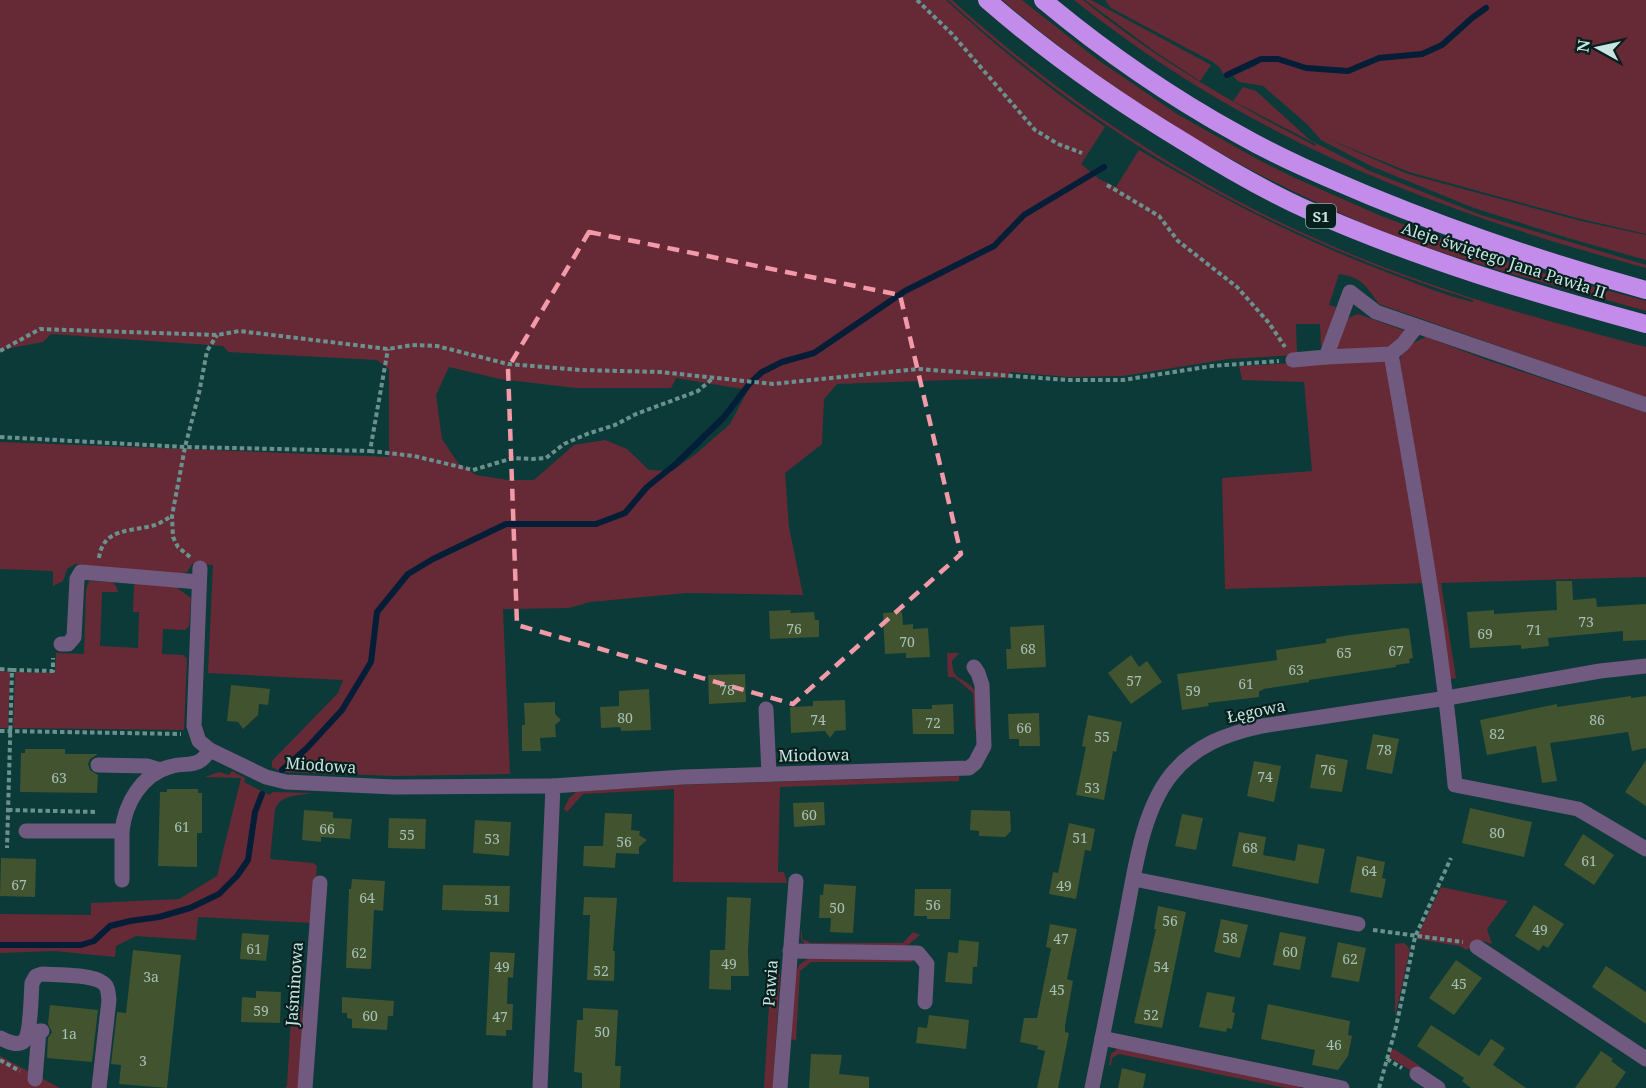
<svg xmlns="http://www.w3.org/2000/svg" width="1646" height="1088" font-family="'Noto Serif',serif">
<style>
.green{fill:#662a36;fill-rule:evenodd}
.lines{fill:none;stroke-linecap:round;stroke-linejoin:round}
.stream{stroke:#031e36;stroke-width:6}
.building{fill:#41532f}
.path{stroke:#6b918e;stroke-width:4;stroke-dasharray:4.5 3;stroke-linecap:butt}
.minor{stroke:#705a80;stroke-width:15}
.highway{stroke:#c38ceb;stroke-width:18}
.marked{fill:none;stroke:#f39aa8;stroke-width:4.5;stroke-dasharray:12 8;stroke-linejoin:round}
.labels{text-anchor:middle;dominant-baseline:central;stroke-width:4.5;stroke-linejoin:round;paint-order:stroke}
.number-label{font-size:14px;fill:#a6c0b5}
.shield{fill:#071f1d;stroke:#8eaaa7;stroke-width:1.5}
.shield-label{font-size:15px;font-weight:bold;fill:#c8e5e2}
.street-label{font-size:16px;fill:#c8e5e2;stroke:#071f1d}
</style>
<rect width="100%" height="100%" fill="#0c3a38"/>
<g class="green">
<path d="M0,0H946C996,46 1049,89 1105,127L1081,164L1099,179L1116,187L1139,150C1218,197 1299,239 1386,272C1414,283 1443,295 1473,302V300C1273,237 1103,141 948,0H952C1074,111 1215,200 1368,261C1458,297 1553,323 1646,347V398L1379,304C1366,286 1362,277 1339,274L1329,305L1336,307L1325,345L1321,346L1320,324H1296L1297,355L1228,359L1123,376L1068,377L1011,372L1009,378L837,384L824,399L822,444L785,473L789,527L803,595L687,593L590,602L569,608L503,609L510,774L397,776L282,772L272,767V761L338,693L343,680L208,673L213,565L192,564L187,572L179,574L75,564L67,569L63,581L53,586V571L0,569V442L389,457V369L377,360L228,352L223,346L51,334L43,342L0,350ZM449,367L500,379L576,388H671L676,378L748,390L730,424L697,453L672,471L649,470L627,449L605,440L574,445L534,480H508L476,475L458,463L442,439L436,395Z"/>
<path d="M1002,0H1022L1098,60L1177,114L1257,159L1295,178L1381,216L1464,247L1540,272L1646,301V311C1554,285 1461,263 1372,227C1237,171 1113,95 1002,0Z"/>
<path d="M1074,0H1083C1154,58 1234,104 1315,146L1316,144L1233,101L1243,87L1256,91L1310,140L1370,171L1481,215L1646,265V268C1434,211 1247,138 1074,0Z"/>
<path d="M1085,0H1091L1211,65L1200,81L1157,53Z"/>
<path d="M1105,0H1646V234L1581,219L1409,172L1323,137L1408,174L1581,221L1646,235V260L1568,238L1474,208L1371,166L1321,140L1308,125L1263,86L1239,82L1233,76L1257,65L1254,59L1223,74L1220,68L1213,62L1111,8Z"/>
<path d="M1358,314L1405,331L1389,349L1331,352C1337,336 1339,319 1358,314Z"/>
<path d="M1426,337L1487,360L1646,413V577L1441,583L1456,678L1449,679L1398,367C1401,349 1410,344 1426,337Z"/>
<path d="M1381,358L1391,366L1426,583L1225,589L1222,478L1312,471L1304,382L1242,380L1239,366Z"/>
<path d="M138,580L173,585L191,598L189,626L185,630L163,629L162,654L183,655L187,659L184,730L13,728L15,672L55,673L56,653L84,654L86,590L89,581L112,582L116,586L118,592H102L100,646L138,648L139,612H133L134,585Z"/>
<path d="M947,653H959L952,661C953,684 964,675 975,691L977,728L975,731L973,693L954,677H948Z"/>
<path d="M0,671L10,672L8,728H0Z"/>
<path d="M232,771L245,778L244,782L269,795L273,792L312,793C298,796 281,794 275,809L270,859L313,863L317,866L312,923L198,917L196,940L136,936L116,946L115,957L54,951L0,953V914L91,915V903L179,899L217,876L241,778L205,777L219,772L229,775Z"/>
<path d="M959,776V781L780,787L778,872H784L787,883L673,882L674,789L583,794L567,812L564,809L569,798L576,792L674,785Z"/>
<path d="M1441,887L1508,901L1487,929L1492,944L1483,941L1466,950L1460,946L1416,939Z"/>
<path d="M802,931V939L811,943H903L913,932L920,935L908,945L901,947L805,944L801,939V932Z"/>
<path d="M1404,943L1410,949L1395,1017V944Z"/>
<path d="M809,958H907L913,962H811L800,971L796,1041L790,1038L795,974L799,965Z"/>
<path d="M771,971L780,974L773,1088H764Z"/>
<path d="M292,999L302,1007L303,1026L298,1088H285L287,1086Z"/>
<path d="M1117,1049H1120L1301,1084L1300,1088H1286L1119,1054L1112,1058L1111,1065H1109L1111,1054Z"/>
<path d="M1394,1049L1420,1066L1410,1070L1389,1057L1391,1050Z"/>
<path d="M0,1056L60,1088H0Z"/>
</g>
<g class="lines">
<g class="stream">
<path d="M1227,75L1261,59H1278L1306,68L1348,71L1379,58L1422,54L1442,45L1472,18L1486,8"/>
<path d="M282,770L307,748L342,710L371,662L377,612L408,574L433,559L506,524H596L625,513L647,487L677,463L724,417L750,383L762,372L782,362L814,353L905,291L994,246L1024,215L1104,167"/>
<path d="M0,945H81L94,941L110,926L130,921L159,917L190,908L219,894L237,876L248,860L255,812L262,794"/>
</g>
</g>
<g class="building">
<path d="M1556,581H1572L1573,600L1596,598L1597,607L1646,604V640L1623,641V631L1548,638L1549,646L1521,649V645L1470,648L1467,612L1494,610V614L1557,610Z"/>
<path d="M791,610L790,613L814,612L815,620H819V637L770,639L769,611Z"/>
<path d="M902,612L903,625L913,624V629L928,628L930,657L906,658V653L885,654L883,613Z"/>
<path d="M1044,625L1046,667L1007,669L1006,649H1011L1010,627Z"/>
<path d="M1405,628L1409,629L1413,658L1409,659L1410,663L1396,665V667L1309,680V682L1263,689V690L1259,691V697L1208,703L1209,706L1182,710L1177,674L1277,660L1276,650L1326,643V639L1350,635Z"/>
<path d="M1131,655L1139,667L1147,661L1162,682L1131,704L1108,673Z"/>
<path d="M745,674L746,702L709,704L708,675Z"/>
<path d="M231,685L270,689L268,705L259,704L258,715L243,729L238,722L227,721Z"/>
<path d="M649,689L651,730L621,731L620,727L601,728L600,707L619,706V691Z"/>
<path d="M1631,696V698L1646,696V748L1632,751L1628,732L1550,743L1557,781L1542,783L1536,746L1487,755L1480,720L1557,704V707Z"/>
<path d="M845,700L846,730L835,731L830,738L825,731L791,733L790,707L813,706V701Z"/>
<path d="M555,702V714L561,720L555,725L556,737L540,738L541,751H522V725H525L524,703Z"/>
<path d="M953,704L954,734H913L912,709H932V705Z"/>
<path d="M1039,713L1040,746H1019V739H1009L1008,714Z"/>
<path d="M1088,715L1122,722L1116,752L1113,751L1104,800L1076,795L1086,747L1082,746Z"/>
<path d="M1373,734L1399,739L1392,774L1366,769Z"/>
<path d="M25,749H65V754H98L90,759L88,764L90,770L98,775L97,793L20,792L21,753H25Z"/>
<path d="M1316,754L1348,760L1342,792L1310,788Z"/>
<path d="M1646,760V806L1625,792Z"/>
<path d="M1254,761L1281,766L1274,802L1247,796Z"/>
<path d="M167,789H198V793H202V833H197V867L158,866L160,792H167Z"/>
<path d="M824,802L825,825L794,827L793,803Z"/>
<path d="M1470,808L1532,822L1524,857L1462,843Z"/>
<path d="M304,810L333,812V818L352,819L350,839L321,837V842L302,840Z"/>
<path d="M971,810L1010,811L1011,831L1005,837L979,836V831L970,830Z"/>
<path d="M605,813L632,814L631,830L640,831L639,835L647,840L639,847V854L616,853L615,868L583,866L584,846H603Z"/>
<path d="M1182,814L1203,818L1196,850L1175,846Z"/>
<path d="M389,818L426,819L425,849L388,848Z"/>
<path d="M475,820L511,822L509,856L473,853Z"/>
<path d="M1069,823L1095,829L1091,851L1085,850L1076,899L1049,894L1053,872L1058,873Z"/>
<path d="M1239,832L1266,837L1263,855L1295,861L1298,844L1325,849L1318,884L1232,866Z"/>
<path d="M1583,834L1614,855L1594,885L1564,865Z"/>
<path d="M1357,856L1385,862L1382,878L1386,879L1382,898L1350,892Z"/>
<path d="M1,858L36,859L35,897L0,896Z"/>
<path d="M352,879L385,881L383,911L374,910L371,969L346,968L349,889H351Z"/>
<path d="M824,884L856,886L853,933L830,932L831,918H819L820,895H823Z"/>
<path d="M443,885L510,886L509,912L442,910Z"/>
<path d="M915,889H951L950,919H927V916H914Z"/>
<path d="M584,897L617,898L613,951H615L614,981L587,980L590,915H583Z"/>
<path d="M727,897L751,898L748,951L749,976H731V990L709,989L710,950H725Z"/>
<path d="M1534,905L1564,924L1548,948L1543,945L1539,951L1515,936Z"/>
<path d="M1158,906L1186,912L1162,1028L1134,1023L1156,929H1154Z"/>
<path d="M1221,919L1248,925L1240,958L1214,952Z"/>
<path d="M1050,924L1077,929L1067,979L1073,981L1065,1026V1032L1069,1033L1058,1088H1037L1045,1051L1037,1049L1038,1046L1020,1042L1024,1018H1037L1051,948L1046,947Z"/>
<path d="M1280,932L1306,937L1300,970L1273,965Z"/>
<path d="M242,933L269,935L266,961L240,959Z"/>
<path d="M959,940L979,942L977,967H973L972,984L945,982L948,952L958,953Z"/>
<path d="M1338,942L1366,948L1359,982L1331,977Z"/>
<path d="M133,950L181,955L167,1088L119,1084L121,1065L111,1064L117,1012L126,1013Z"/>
<path d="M490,952L515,953L513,978L508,977L507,1004H513L512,1030H506V1036L486,1035Z"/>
<path d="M1456,960L1482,978L1454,1015L1429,998Z"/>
<path d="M1606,966L1646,992V1024L1592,987Z"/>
<path d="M256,991L281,992L280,1023L241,1022L242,997L256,998Z"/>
<path d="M1207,992L1235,997L1232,1012L1235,1013L1232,1029L1227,1028L1226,1032L1199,1027Z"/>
<path d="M342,997L394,1001L393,1016H388L387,1030L352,1028V1019L347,1018V1013H342Z"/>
<path d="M1268,1004L1350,1021L1348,1035L1352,1036L1348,1056L1338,1070L1312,1065L1315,1050L1261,1039Z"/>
<path d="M50,1005L98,1010L92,1062L47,1058L48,1038L52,1032L48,1024Z"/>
<path d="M583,1008L618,1010L615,1066H621L620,1088H582V1073L574,1072L577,1020H583Z"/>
<path d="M929,1015L969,1020L966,1049L916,1043L918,1027L927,1028Z"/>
<path d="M1431,1025L1479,1056L1491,1039L1505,1048L1493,1065L1526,1088H1471L1462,1081L1464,1078L1417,1046Z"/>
<path d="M1601,1051L1613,1059L1611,1061L1626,1072L1615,1088H1575Z"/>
<path d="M811,1054L842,1055L839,1074L869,1077V1088H809Z"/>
<path d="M1122,1068L1146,1074L1143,1088H1118Z"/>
</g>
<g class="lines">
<g class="path">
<path d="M917,0L952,34L1035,130L1058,144L1082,153"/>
<path d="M1107,185L1159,216L1178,241L1237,287L1269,323L1285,347"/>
<path d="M0,351L40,329L217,335L239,331L388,349L412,345L437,346L508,364L580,370L660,372L773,384L918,369L1068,380H1123L1212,366L1279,361"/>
<path d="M0,437L185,447L370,451L388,349"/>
<path d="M370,451L414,456L473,470L513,458L532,459L546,458L564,444L587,434L615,425L636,414L698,391L712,379"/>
<path d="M190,557L178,547L173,537L172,516L185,447L199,393L207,351L217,335"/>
<path d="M99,558C103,527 132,532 155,525C161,523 166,519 172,516"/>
<path d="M0,669L12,670L7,848"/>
<path d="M12,670L53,671V658"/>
<path d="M0,731L181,734"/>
<path d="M8,810L97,812"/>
<path d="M1373,930L1463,942"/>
<path d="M1387,1059L1402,1068"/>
<path d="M0,1060L20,1071"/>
<path d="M1379,1088L1396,1027L1415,937L1451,858"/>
</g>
<g class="minor">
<path d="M1417,326L1403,344L1391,354L1326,357L1350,292L1376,312L1646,405"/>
<path d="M1391,354C1416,497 1442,640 1455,785L1578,809L1646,849"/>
<path d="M1293,360L1326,357"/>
<path d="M200,568L194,726L199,741L210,750L266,777L286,782L394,787L553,786"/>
<path d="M61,644H68L74,637L77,579L81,572L199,582"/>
<path d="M766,709L769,774"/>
<path d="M98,765L147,766L160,770"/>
<path d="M26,831H122C125,804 141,775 169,767C188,761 197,770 210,750"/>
<path d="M122,831V880"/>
<path d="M1134,879L1358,924"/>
<path d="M1477,947L1646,1059"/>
<path d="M790,951L918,953L927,964L925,1002"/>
<path d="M0,1038C7,1041 17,1047 24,1041C31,1034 31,994 32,983L36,976L42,974C56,975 93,974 103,983C109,987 108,994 109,1000L99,1088"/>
<path d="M1102,1038L1342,1088"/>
<path d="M1417,1074L1438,1088"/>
<path d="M35,1079L39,1031H42"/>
<path d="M305,1088L320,883"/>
<path d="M540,1088L553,786L683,777L969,768L975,763L984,746L982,685L978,673L974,667"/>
<path d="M780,1088L796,881"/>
<path d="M1092,1088C1103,1034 1114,980 1124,926C1134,878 1140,814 1171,775C1195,745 1226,734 1262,726L1447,698L1600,671L1646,666"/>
</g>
<g class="highway">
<path d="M987,0C1049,54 1116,101 1186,143C1226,168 1267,192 1310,211C1418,259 1532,293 1646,324"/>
<path d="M1043,0C1104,51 1169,96 1238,134C1280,158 1325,177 1370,196C1460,233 1552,264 1646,290"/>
</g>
</g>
<path class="marked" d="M589,232L900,295L961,554L793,704L517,625L508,368Z"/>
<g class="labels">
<g class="number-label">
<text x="1586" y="621">73</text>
<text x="794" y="628">76</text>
<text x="1534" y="629">71</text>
<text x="1485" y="633">69</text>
<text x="907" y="641">70</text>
<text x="1028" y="648">68</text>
<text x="1396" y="650">67</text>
<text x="1344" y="652">65</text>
<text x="1296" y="669">63</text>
<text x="1134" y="680">57</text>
<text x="1246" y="683">61</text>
<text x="727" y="689">78</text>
<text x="1193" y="690">59</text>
<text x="625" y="717">80</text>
<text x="818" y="719">74</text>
<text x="1597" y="719">86</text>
<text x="933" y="722">72</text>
<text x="1024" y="727">66</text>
<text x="1497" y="733">82</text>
<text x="1102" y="736">55</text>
<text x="1384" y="749">78</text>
<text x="1328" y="769">76</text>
<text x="1265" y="776">74</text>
<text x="59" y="777">63</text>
<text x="1092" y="787">53</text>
<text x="809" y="814">60</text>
<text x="182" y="826">61</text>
<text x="327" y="828">66</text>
<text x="1497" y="832">80</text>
<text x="407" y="834">55</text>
<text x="1080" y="837">51</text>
<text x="492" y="838">53</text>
<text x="624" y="841">56</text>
<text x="1250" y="847">68</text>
<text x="1589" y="860">61</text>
<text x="1369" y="870">64</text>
<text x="19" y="884">67</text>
<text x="1064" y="885">49</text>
<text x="367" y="897">64</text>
<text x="492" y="899">51</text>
<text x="933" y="904">56</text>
<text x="837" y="907">50</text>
<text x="1170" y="920">56</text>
<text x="1540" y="929">49</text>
<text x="1230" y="937">58</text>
<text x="1061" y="938">47</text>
<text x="254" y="948">61</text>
<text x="1290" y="951">60</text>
<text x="359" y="952">62</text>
<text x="1350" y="958">62</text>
<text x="729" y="963">49</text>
<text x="502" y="966">49</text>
<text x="1161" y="966">54</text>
<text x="601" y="970">52</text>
<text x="151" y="976">3a</text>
<text x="1459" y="983">45</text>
<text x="1057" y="989">45</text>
<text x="261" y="1010">59</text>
<text x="1151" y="1014">52</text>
<text x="370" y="1015">60</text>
<text x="500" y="1016">47</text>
<text x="602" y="1031">50</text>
<text x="69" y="1033">1a</text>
<text x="1334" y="1044">46</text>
<text x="143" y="1060">3</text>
</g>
<rect class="shield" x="1306" y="204" width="30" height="24" rx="4.5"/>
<g class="shield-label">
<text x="1321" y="216">S1</text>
</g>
<g class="street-label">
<text transform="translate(1504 260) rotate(18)">Aleje świętego Jana Pawła II</text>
<text transform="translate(1256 711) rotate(-12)">Łęgowa</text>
<text transform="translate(814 755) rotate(-1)">Miodowa</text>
<text transform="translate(321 765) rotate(4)">Miodowa</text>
<text transform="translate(770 983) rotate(-86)">Pawia</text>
<text transform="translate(294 984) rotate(-86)">Jaśminowa</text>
</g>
</g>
<g transform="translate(1598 48) rotate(278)" stroke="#071f1d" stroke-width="4.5" paint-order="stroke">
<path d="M0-4.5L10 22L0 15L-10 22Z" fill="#c8e5e2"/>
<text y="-9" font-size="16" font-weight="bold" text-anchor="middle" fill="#c8e5e2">N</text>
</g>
</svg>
